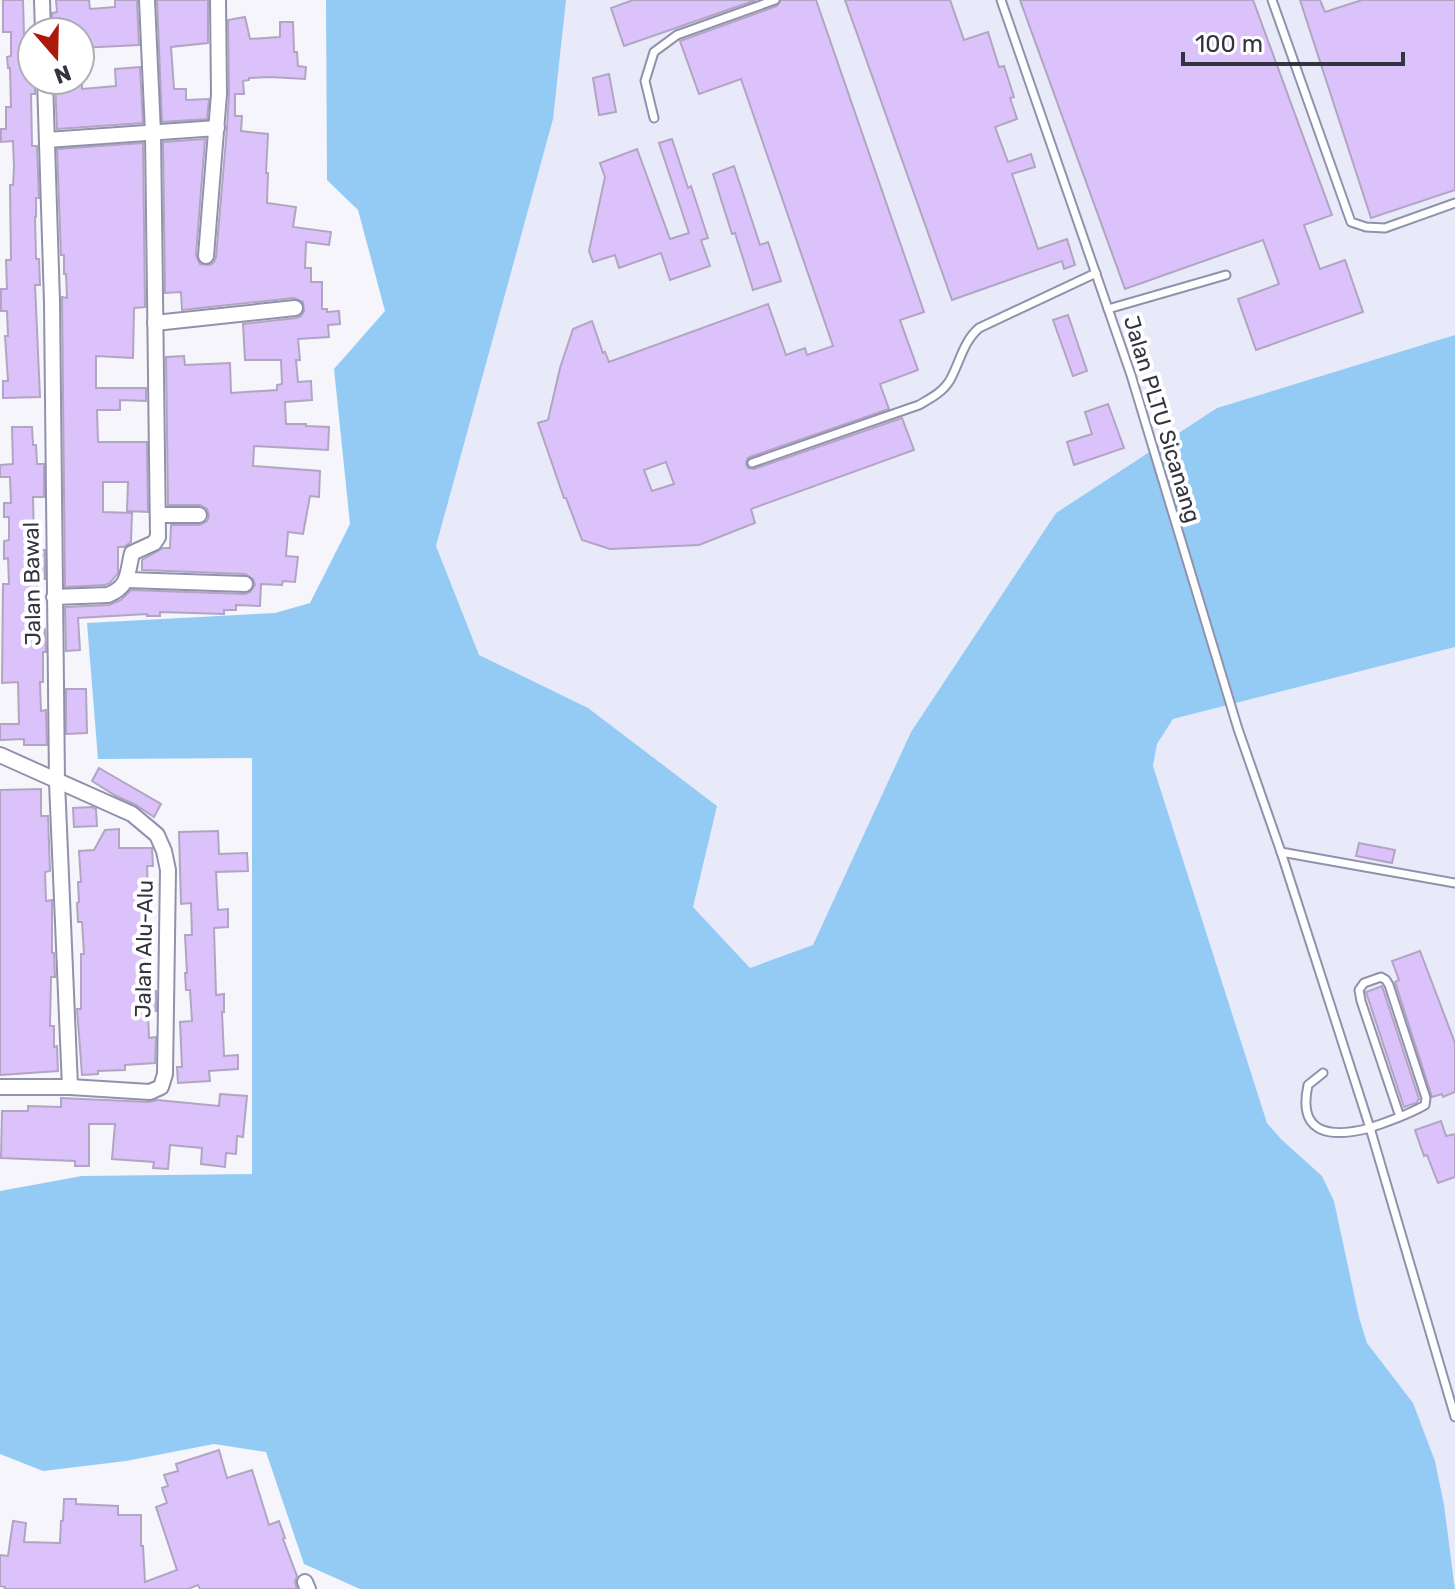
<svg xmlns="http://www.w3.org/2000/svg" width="1455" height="1589" font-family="Rubik,sans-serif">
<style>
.built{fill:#e9eaf9}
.water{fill:#94cbf5}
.building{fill:#dcc2fb;stroke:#b1a5c1;stroke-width:2;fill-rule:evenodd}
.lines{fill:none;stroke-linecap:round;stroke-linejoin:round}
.service-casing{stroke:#9191ae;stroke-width:11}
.minor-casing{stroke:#9191ae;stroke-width:18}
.service{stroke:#fff;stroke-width:7}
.minor{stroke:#fff;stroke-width:14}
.labels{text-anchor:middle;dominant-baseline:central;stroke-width:8;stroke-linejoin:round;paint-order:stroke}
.street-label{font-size:22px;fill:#33343f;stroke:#fff}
</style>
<rect width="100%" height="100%" fill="#f5f5fb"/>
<g class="built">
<path d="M505,0H1455V404L838,972L726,1008L456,670L409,505Z"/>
<path d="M1455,647V1580L1435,1461L1380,1361L1367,1343L1359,1317L1334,1201L1322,1176L1281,1139L1267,1123L1153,766L1157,744L1173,719Z"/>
</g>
<path class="water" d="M326,0H566L553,119L436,546L479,655L588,708L717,806L693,907L750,968L813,945L911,732L1056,513L1217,408L1455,335V647L1173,719L1157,744L1153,766L1267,1123L1281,1139L1322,1176L1334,1201L1359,1317L1367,1343L1413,1403L1435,1461L1444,1505L1455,1589H360L304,1564L266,1452L214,1444L126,1461L43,1471L0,1454V1191L82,1176L252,1174V758L98,759L87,623L275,613L310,603L350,524L334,369L385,311L358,210L327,180Z"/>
<g class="building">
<path d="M3,0H23L24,36H29L30,71H32V80L35,82V94H31L32,146H37L39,198H36V217H35L36,259H39L40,285H35L40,397L3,398V381H8L5,336H8L7,311H1V289H7L6,260H11L10,185H13L14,167L13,141L1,142V129H6V107H11L10,68H8L7,57L11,56V32H3Z"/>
<path d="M56,0H89L90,9L115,7V0H137L139,45L80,48V32H53L52,13L57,12Z"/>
<path d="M157,0H208V43L171,47L174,89H186V100L209,99L207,119L162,122Z"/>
<path d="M633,0H756L624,46L611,8Z"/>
<path d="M781,0H816L924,312L900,320L918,370L880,384L889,409L750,457L747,459L746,464L748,468L754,469L902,418L914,450L751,509L755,523L699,545L610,549L582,540L566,498H564L538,423L548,420L560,368L573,329L592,321L603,353L605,352L609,362L768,304L786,355L805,348L807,355L833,346L741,79L699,94L680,41L777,6ZM666,462L674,484L652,491L644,470Z"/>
<path d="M845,0H950L964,40L988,32L999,67L1004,66L1014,97L1010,98L1017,119L995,127L1008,162L1031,154L1035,167L1012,174L1038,249L1067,239L1075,265L1064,269L1062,261L952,300Z"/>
<path d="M1020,0H1253L1332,215L1304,225L1320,269L1345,260L1363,312L1256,350L1238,299L1279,284L1263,240L1125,289Z"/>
<path d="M1300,0H1320L1325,12L1362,0H1455V190L1371,218Z"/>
<path d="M245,17L250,39L280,37V22H293L294,52H297L298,66L306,67L305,79L270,77L249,78V80L243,81L244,94H235V116H242L241,131L268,134L266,173H268L267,203L296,207L293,227L331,232L329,245L306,242L305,268H311V282H322V309H327V312L339,311L340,324L328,325L329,337L298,339L300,360H296L298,382L311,381L312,400L285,402L286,424H306V426L329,427L328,450L254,446L253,466L320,471L319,497L310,496L303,534L288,532L286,556L298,557L295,582L283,581L282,585L261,584L260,606L236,605V610H224V614L160,612V616H147V614L78,618L80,650L66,651L65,607L109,605L121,600L131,590L245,594L250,592L255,585L253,579L245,574L142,570V560L163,548H170L171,525H200L207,521L209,516L207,509L200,505H168L166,357L184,356L185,365L230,363L231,393L277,390V385L282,384L281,360H245L243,324L296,318L301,316L304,311L303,302L294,298L182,310L181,292L165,293L163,142L205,139L196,255L200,264L210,265L214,262L216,257L227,128L229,94L228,20Z"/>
<path d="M140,67L143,123L57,129L55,81L82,80V89L116,86L115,69Z"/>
<path d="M609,74L616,112L599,115L593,78Z"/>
<path d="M672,139L688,188L691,186L708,238L701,240L710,266L670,280L661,253L619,268L615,255L593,262L589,251L605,177L600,163L637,149L670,239L689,233L659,143Z"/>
<path d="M143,143L145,307L134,308L133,358L96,356V388H146V401L120,400V410H97L98,442H147L148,512L127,511L128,482H103V512L132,513L131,542L124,547H118V573L110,583L105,585L65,587L62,297L67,298L66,274H64V255H61L57,149Z"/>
<path d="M734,166L760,245L768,242L781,281L753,290L735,233L732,234L713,174Z"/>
<path d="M1068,315L1087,371L1073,376L1053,320Z"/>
<path d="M1108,404L1124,448L1074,465L1067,442L1092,434L1085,412Z"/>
<path d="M12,427H32L33,445H36L37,464H44V497H33L34,540H37V550H45V579H37V607H35V629H45L46,652H43V682H40L41,711L46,710L47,745H24V739L0,740V724H19L18,682L2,683L3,584H9L8,558L4,559V541L9,540V517H4V503H11L10,477H0V465L13,464Z"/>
<path d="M66,689H86L87,733L66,734Z"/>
<path d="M99,768L161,804L154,817L136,805L116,796L92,781Z"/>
<path d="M41,789V816H48L50,871L45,872L46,901L52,900V953H54L55,977H51L50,1026H54V1047L57,1046L58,1071L0,1075V790Z"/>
<path d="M92,807L96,809L97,826L74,827L73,808Z"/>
<path d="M119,829V848H152L153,866H147L148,890L145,891L146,918H144L146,952H151L153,991H156V1011H148L149,1038L156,1037L155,1063L125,1065V1070L98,1071V1074L82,1075L77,1009H81V954H84L82,922H78L77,903L79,902L78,882H81L79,851L94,850L105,830Z"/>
<path d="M218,831L219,854L247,853L248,871L216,872L218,910L228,909V927L214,928L216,995L224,994V1012H222L224,1056L238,1055V1069L209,1071L210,1081L178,1083L177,1067H182L180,1022L192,1021L190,990H186L185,973H187L185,935H192L191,903L181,904L179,832Z"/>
<path d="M1359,843L1395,850L1392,863L1356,856Z"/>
<path d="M1420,951L1455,1043V1092L1443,1097L1442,1094L1432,1097L1395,982L1399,980L1392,961Z"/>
<path d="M1382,986L1419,1099L1416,1103L1404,1107L1366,992Z"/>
<path d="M220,1094L247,1096L243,1137L237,1136L236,1154L226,1153L225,1167L201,1164L202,1148L170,1145L168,1169L153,1168L154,1162L112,1159L115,1124H89V1166H75V1161L1,1158L2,1111H28V1106L61,1107V1098L149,1102L157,1100L219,1106Z"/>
<path d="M1441,1121L1446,1136L1455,1134V1177L1438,1183L1427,1155L1424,1156L1415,1130Z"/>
<path d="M219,1450L227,1478L252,1470L269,1525L279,1521L285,1538L283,1539L297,1576L295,1582L297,1589H200L198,1585L188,1589H5V1587L0,1586V1555L8,1556L13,1521L26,1523L24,1542L60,1543L61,1521H63L64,1499H76V1504L118,1506V1515H141V1546H143L145,1582L177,1570L156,1507L167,1503L162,1488L168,1486L164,1475L178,1471L176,1464Z"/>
</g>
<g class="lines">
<defs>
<g id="service">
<path d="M1001,0L1131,375L1238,729L1281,852L1370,1128C1389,1121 1408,1115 1425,1105L1426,1098L1389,985L1386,980L1381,977L1364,983L1359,990L1361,1001L1400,1117"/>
<path d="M1272,0L1351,222L1366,227L1385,228L1455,203"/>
<path d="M654,118L645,81L654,52L677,35L775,0"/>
<path d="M1108,309L1226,275"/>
<path d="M752,463L919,405C931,398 943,392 950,380C960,362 963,342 979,328L1096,273"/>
<path d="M1281,852L1455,883"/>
<path d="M1323,1073L1308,1085C1297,1135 1331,1138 1370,1128L1455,1417"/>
</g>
<g id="minor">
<path d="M42,0L43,32"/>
<path d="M45,80L52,302L57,782L70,1087"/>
<path d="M47,140L217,128"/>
<path d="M206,256L219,94L218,0"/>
<path d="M155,323L295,308"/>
<path d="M158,515H199"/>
<path d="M127,580L245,584"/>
<path d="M54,597L108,595C130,586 127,573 132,553L154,543L158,537L153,133L147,0"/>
<path d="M0,755L132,814L157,835L164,851L168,870L165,1074L161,1087L150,1092L70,1087H0"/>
<path d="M305,1582L308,1589"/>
</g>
</defs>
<use href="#service" class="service-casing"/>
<use href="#minor" class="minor-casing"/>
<use href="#service" class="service"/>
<use href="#minor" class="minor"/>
</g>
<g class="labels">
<g class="street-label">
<text transform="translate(1162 419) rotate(73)">Jalan PLTU Sicanang</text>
<text transform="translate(32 584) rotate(-91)">Jalan Bawal</text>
<text transform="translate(144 949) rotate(-89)">Jalan Alu-Alu</text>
</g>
</g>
<g transform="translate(56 56) rotate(160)"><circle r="38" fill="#ffffff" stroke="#adaeb2" stroke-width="2"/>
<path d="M0-6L14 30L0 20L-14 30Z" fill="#ab1a0b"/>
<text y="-12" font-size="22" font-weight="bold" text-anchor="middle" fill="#33343f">N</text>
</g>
<path d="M1183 52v12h220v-12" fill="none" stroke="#33343f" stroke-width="4"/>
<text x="1195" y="52" font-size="24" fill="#33343f" stroke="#ffffff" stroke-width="6" paint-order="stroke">100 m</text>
</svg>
